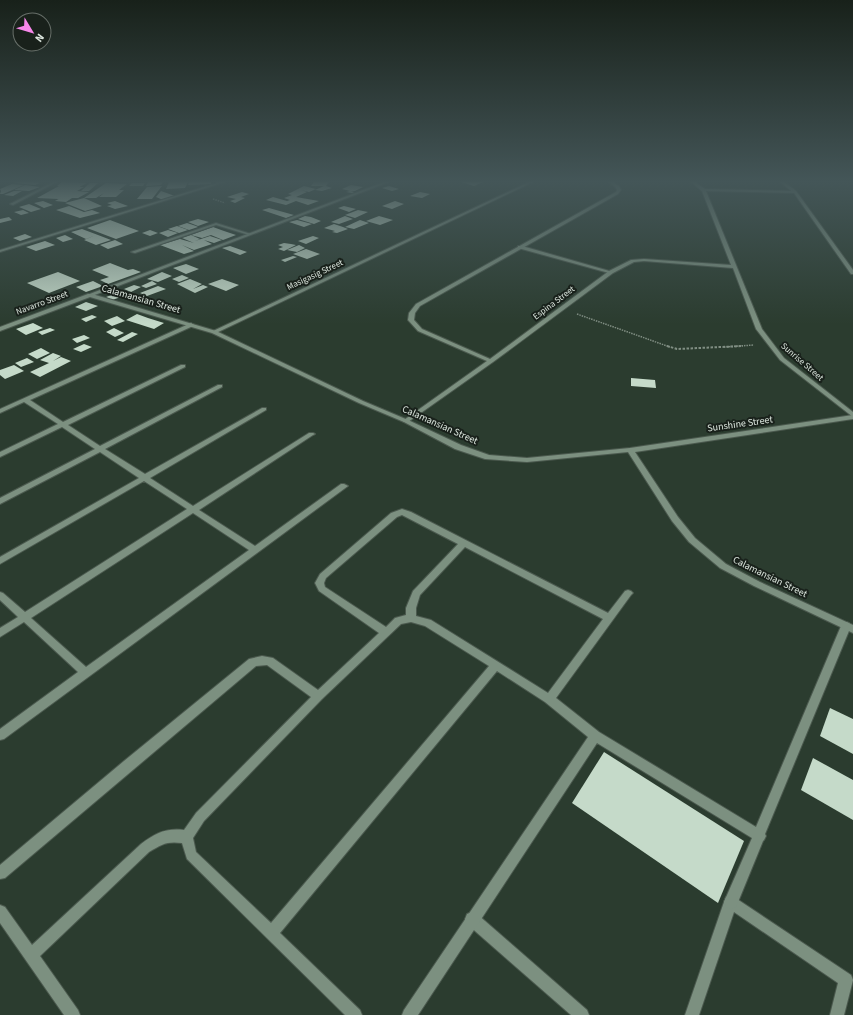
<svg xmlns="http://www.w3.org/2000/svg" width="853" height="1015" font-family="'Source Sans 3',sans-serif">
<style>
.building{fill:#c5dac9}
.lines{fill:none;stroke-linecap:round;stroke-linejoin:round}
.service-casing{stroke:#4b594e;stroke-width:2}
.minor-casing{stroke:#4b594e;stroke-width:2}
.tertiary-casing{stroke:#4b594e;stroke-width:2}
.path-far1{stroke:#808e83;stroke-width:1.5;stroke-dasharray:1.5 1;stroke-linecap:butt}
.path{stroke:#808e83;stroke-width:2;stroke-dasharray:2.5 1.5;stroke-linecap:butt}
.service{fill:#7c9080;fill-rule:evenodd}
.minor{fill:#7c9080;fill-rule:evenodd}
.tertiary{fill:#7c9080;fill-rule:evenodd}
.labels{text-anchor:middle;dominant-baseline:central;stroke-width:4;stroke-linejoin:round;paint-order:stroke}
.far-street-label{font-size:9px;fill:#dbe5dd;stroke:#19211b}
.street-label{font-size:10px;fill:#dbe5dd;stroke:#19211b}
</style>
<rect width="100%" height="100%" fill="#2b3c2f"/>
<g class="building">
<path d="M18,182H34H33L40,183L35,185L14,183Z"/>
<path d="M62,182L87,183L72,191L79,187H84L77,191L89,192L78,198H72L66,202L55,201L62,197L59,199L37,198L59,186H57Z"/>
<path d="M148,182H163L161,185L146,186Z"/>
<path d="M169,182H188L185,188L166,189Z"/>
<path d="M189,182H211V184L188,185Z"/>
<path d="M314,182H329L326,186L332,188L322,191L315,190L324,186H311Z"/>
<path d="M461,182H483L474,186Z"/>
<path d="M90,183H98L89,191H81Z"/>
<path d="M106,183L127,184L119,190H124L116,197H99L104,193L96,198H84Z"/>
<path d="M132,183H145L143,186H129Z"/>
<path d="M12,184L24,185L3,194H0L1,191L0,189Z"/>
<path d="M25,185L40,187L29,191L14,190Z"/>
<path d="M351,185L363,187L355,191H350L355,192L352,193L346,192L350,191L342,189Z"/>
<path d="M162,186L152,199H137L147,187Z"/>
<path d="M304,186L316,189L309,192L301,190L307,192L296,197L319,201L308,205L296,201L286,205L266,200L273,197L287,201L290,200L284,198L292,195L288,194Z"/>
<path d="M389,186L399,189L392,191L382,188Z"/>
<path d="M14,191H22L13,196L4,195Z"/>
<path d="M161,191L175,196L163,200L156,197Z"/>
<path d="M242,192L249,194L241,197L245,198L235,203L230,201L236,199L227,197Z"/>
<path d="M420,192L430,194L422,198L410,196Z"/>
<path d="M84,198L102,206L85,211L65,203Z"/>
<path d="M43,201L53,205L44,208L34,203Z"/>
<path d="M115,201L120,203L128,206L115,209L107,206L112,205L107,203Z"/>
<path d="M395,201L404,204L392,209L382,206Z"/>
<path d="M29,204L41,209L31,212L19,207Z"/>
<path d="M69,206L84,212L92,210L100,213L80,218L56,210Z"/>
<path d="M344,206L356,209L349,212L338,208Z"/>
<path d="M269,208L294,215L286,218L262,210Z"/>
<path d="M23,210L29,213L21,215L14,212Z"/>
<path d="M358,210L368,212L355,218L345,215Z"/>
<path d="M305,216L311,217L321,221L314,224L298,219Z"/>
<path d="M345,216L353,219L339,224L331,222Z"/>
<path d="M379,216L393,220L380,225L366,221Z"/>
<path d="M9,217L12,220L0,223V219Z"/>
<path d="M198,219L209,222L198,226L188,222Z"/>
<path d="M110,220L139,231L116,239L87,228Z"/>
<path d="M297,220L312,224L304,227L289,222Z"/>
<path d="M360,220L369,223L354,229L345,227Z"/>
<path d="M187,223L196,226L198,227L189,230L178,226Z"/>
<path d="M334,224L343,227L348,229L337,233L332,232L335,231L324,228Z"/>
<path d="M177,226L188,230L179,233L168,229Z"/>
<path d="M213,227L224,231L236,235L223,240L211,235L202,238L191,235Z"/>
<path d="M82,229L98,235L111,240L96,245L84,240L96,235L86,239L71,232Z"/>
<path d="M150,230L158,233L150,236L142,233Z"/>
<path d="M168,230L178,233L168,237L159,233Z"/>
<path d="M25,234L32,237L20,241L13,238Z"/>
<path d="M65,235L73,239L63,242L56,238Z"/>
<path d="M191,235L200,239L195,241L210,236L222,240L214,243L204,240L212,244L194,250L182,245L194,251L184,254L160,245L180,239L194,243L182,238Z"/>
<path d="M313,236L319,238L306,244L298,241Z"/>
<path d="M115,240L123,244L108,249L100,245Z"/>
<path d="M45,241L55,245L36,251L26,247Z"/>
<path d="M284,243L291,244L296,245L284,251L278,249L283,247L278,245Z"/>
<path d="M299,245L305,248L297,252L287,250Z"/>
<path d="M230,246L247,252L240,255L222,248Z"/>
<path d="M306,249L320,254L307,259L293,254Z"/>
<path d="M293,256L297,257L285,262L281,260Z"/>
<path d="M110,263L128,270L133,269L141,272L108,284L100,280L109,277L92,270Z"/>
<path d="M186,264L199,269L186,274L173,268Z"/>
<path d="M58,272L80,281L49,293L27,283Z"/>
<path d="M162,272L172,276L158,282L147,279Z"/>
<path d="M182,275L189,278L179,282L172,279Z"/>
<path d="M190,279L202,284L193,289L203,285L208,287L195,293L177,284Z"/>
<path d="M222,279L239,285L226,291L208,284Z"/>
<path d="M93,281L103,286L86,292L76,287Z"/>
<path d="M152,281L157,284L146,288L141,286Z"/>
<path d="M134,285L141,287L131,292L124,289Z"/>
<path d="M158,286L166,289L147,296L140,293Z"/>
<path d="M123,291L130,294L112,300L106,297Z"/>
<path d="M86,302L98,306L86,311L75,307Z"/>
<path d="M137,314L148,318L164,323L154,329L126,320Z"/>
<path d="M92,315L97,317L86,322L81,319Z"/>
<path d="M117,316L125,321L112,326L104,321Z"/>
<path d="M33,323L43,328L26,335L16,329Z"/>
<path d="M50,328L55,330L42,335L38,332Z"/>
<path d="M114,328L124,333L115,337L106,332Z"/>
<path d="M132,332L138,334L123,342L117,340Z"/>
<path d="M84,335L90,338L77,343L72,339Z"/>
<path d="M84,344L92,347L81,352L73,349Z"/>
<path d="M41,348L50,353L37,359L28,354Z"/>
<path d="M53,353L61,356L53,361L61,357L71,361L40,377L30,372L49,363L40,360Z"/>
<path d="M27,358L34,362L21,367L15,363Z"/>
<path d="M14,365L24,371L5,379L0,375V370Z"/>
<path d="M631,378L655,380L656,388L631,386Z"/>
<path d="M830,708L853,719V754L820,736Z"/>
<path d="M604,752L744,841L718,903L572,803Z"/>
<path d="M813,758L853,780V820L801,790Z"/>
</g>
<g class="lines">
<defs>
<g id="service">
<path d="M216,223L251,234L249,235L216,225L135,253L131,252Z"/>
<path d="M518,246H522L613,272L609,273L518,248Z"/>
<path d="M731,895L851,975L853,980L844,1015H830L838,983L734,912L699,1015H685L724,902L726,897Z"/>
<path d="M472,912L477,914L587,1010L589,1015H571L467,924L465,919L467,914Z"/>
</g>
<g id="minor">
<path d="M53,182H57L13,205L10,204Z"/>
<path d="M220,182H225L0,252V250Z"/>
<path d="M384,182H389L92,296L87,295Z"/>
<path d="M529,182H533L216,333L211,332Z"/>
<path d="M609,182H613L619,186L621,190L618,194L420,306L415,313L414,320L422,329L490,359L609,271L631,260L644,259L731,265L702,191L691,182H695L705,189L795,191L796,193L706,191L762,329L784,358L853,412V417L780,360L756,329L733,268L644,261L634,262L613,273L493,362L408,422H404L403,421L404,420L487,361L418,331L408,320L409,313L416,304L616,192L617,190L616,188Z"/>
<path d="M191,323L194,325L193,326L30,400L63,422L181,365H185V367L68,425L100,446L218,385H222V387L105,449L145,474L262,408H266V410L150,478L193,506L309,433H313L315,434L313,435L199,510L255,546L341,484H344L348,486L4,739L0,740V729L78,672L24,622L0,637V628L18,617L0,600V592L3,593L25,612L187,509L144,481L0,564V557L139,478L100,452L0,504V498L95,449L62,427L0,457V452L58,424L24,402L0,413V409ZM193,513L249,550L86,667L31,618Z"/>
<path d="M402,509L411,512L608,613L625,591L628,590L631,591L633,593L631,595L556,698L599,732L756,827L841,626L843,623L846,622L849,623L851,626L765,834L766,836L764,840L763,841L736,907L731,909L726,907L724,902L752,838L597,743L418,1015H402L404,1010L588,737L545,702L497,671L280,933L360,1010L362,1015H345L187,859L182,843C167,841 162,844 149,852L40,956L78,1010L80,1015H64L0,923V905L5,907L32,945L141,844C156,833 165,828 184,830L196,813L311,697L267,665L256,666L5,878L0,879V865L124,761L249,659L262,656L273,658L318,690L379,633L319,591L315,583L320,574L391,513ZM402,515L458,544L413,591L406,608V615L395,618L386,627L325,587L324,583L326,578L397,517ZM465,547L603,619L548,693L431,620L416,616V608L420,595ZM411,622L425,626L489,666L271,923L196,852L193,838L204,821L322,699L401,624Z"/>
</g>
<g id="tertiary">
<path d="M780,182H784L796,191L853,270V274H851L794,193Z"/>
<path d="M88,294H92L216,331L363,401L408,420L461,445L489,455L527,458L630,448L853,415V419L635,452L678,517L695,538L726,564L760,582L853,625V633L754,586L720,568L689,542L672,521L628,452L527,462L485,459L455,449L404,422L359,403L212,333L90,297L0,331V327Z"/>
</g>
</defs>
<use href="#service" class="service-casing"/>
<use href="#minor" class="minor-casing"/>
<use href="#tertiary" class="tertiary-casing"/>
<g class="path-far1">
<path d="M213,199L225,203"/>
<path d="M577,314L670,347"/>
<path d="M724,347L754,345"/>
</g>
<path class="path" d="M667,346L677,349L743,346"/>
<use href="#service" class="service"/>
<use href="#minor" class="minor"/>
<use href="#tertiary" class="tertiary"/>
</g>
<linearGradient id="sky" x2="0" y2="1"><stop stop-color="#18211a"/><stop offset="0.56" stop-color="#445658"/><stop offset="1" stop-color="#445658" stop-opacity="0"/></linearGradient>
<rect width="853" height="324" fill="url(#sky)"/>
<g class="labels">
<g class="far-street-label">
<text transform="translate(315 275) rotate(-25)">Masigasig Street</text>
<text transform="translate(42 303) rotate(-20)">Navarro Street</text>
<text transform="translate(554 303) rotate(-37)">Espina Street</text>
<text transform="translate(802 362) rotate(41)">Sunrise Street</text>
</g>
<g class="street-label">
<text transform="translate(141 299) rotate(16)">Calamansian Street</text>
<text transform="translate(740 424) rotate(-8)">Sunshine Street</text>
<text transform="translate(440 425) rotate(24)">Calamansian Street</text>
<text transform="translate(770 577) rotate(26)">Calamansian Street</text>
</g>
</g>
<g transform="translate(32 32) rotate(128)"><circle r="19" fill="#19211b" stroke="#676f69"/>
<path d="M0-3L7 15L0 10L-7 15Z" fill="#f888eb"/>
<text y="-6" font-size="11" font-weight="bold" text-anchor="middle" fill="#dbe5dd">N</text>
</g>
</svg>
